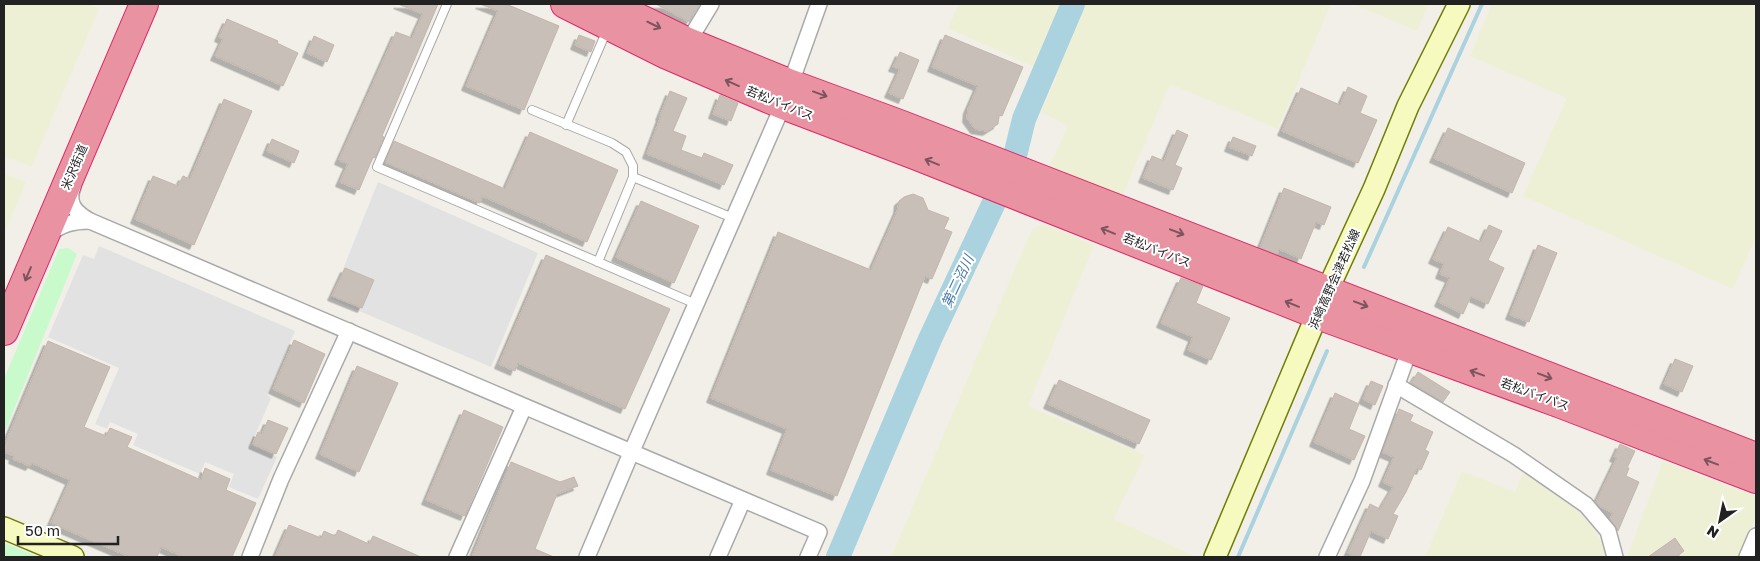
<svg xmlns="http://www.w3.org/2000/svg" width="1760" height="561" font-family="'Golos Text','Noto Sans JP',sans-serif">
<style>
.farmland{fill:#eef0d5}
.park{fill:#c8facc}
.parking{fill:#e2e2e2}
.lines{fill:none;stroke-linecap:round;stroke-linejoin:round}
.stream{stroke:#aad3df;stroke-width:4}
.river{stroke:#aad3df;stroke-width:24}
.building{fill:#c7bfb8;stroke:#c4b6ab;filter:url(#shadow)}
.lane-casing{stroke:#a9a9a9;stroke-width:10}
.street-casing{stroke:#a9a9a9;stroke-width:18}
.secondary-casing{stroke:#707d05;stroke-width:24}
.highway-casing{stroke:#dc2a67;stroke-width:30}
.lane{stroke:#fff;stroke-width:8}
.street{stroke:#fff;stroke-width:15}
.secondary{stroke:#f7fabf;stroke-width:21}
.highway{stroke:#e892a2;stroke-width:28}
.oneway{stroke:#7b545c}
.labels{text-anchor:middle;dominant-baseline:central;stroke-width:4;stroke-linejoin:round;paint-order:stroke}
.street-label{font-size:12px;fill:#222;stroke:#fff}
.water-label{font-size:14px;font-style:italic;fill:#4a7aab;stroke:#fff}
</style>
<defs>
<filter id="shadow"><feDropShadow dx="-4.5" dy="4.5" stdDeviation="0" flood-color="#0004"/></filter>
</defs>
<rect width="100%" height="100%" fill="#f2efe9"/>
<g class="farmland">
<path d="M4,4H89L99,9L31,167L4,156Z"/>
<path d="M959,4H1331L1278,129L1170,84L1120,201L1047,171L1068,126L1041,112L1057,77L948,28Z"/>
<path d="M1353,4H1429L1417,31Z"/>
<path d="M1492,4H1756V237L1733,289L1523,196L1567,98L1470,56Z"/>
<path d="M4,173L26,182L4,234Z"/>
<path d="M1044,224L1094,245L1028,406L1145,455L1114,519L1192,555L1191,557H891L1032,229Z"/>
<path d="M1663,461L1756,496V516L1740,557H1627Z"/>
<path d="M1462,471L1515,492L1523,473L1578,509L1596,533L1609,557H1425Z"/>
</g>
<g class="park">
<path d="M68,248L77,254L4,434V379L59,249Z"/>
<path d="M4,543L39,557H4Z"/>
</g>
<g class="parking">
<path d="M378,182L538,253L491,367L331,299Z"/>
<path d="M99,246L295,331L267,395L271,398L251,445L277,457L258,499L229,487L234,474L205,462L200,474L133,445L138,434L110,422L107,429L95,424L119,368L48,337L83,255L94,259Z"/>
</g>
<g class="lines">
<g class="stream">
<path d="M1364,267L1482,4"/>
<path d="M1238,557L1327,351"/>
</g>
<path class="river" d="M838,557L930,339L1014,160L1024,119L1073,4"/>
</g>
<g class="building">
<path d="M398,4H438L382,136L384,137L375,158L373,157L359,190L340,182L348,164L339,160L396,32L412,38L423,14Z"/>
<path d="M480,4H506L559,26L524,110L466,86L498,11Z"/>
<path d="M656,4H700L689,22Z"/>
<path d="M227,19L278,41L277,43L298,53L283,86L215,56L223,39L219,37Z"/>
<path d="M579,35L595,41L591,52L575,45Z"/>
<path d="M945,35L1023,67L1002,116L999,115L998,124L987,131L975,129L967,118L968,109L978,86L932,67Z"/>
<path d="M314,36L334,45L327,62L307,53Z"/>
<path d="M900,52L919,60L903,99L889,93L900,69L893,67Z"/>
<path d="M1348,87L1367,96L1360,113L1377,120L1358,163L1282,131L1301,88L1340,105Z"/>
<path d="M670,91L687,98L673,131L686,136L681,150L702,158L704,153L733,165L724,185L647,154L661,116H660Z"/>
<path d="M720,95L738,103L731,121L713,114Z"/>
<path d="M224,99L252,111L194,245L135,219L153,176L178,186L183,176L190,179Z"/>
<path d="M1448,128L1525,163L1512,193L1434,158Z"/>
<path d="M1177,130L1188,135L1175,165L1182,168L1173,190L1143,178L1152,156L1164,161Z"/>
<path d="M530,132L618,170L587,242L482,196L480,203L385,162L394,141L505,189Z"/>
<path d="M1233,137L1256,146L1252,156L1229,147Z"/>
<path d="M272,139L299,151L294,163L267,151Z"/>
<path d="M1284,188L1331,207L1324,225L1316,222L1301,259L1279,249L1277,254L1260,248Z"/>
<path d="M913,194L923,198L928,210L949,218L944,229L952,232L932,279L925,276L837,496L771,470L787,429L711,398L778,232L871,270L898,209L899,201L904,197Z"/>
<path d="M641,201L699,226L674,283L616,257Z"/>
<path d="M1489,225L1502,231L1488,260L1504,268L1488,304L1471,296L1463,314L1439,302L1450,278L1440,274L1444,264L1433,259L1448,227L1481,242Z"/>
<path d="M1538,245L1557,253L1529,322L1510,315Z"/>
<path d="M546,255L670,309L625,409L518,363L515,371L499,364Z"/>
<path d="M345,268L374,280L362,308L332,296Z"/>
<path d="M1181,278L1203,286L1196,303L1230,318L1211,360L1188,350L1193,337L1161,323Z"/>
<path d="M294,340L325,354L304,403L273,389Z"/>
<path d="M48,341L110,367L84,427L106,436L110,428L132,437L127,447L201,480L205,468L230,479L226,490L256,503L232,557H184L161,547L157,557H130L51,523L70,480L32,463L30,466L13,459L14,456L4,452V446Z"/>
<path d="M1675,359L1693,366L1682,392L1664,384Z"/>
<path d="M357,366L398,383L359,472L320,454Z"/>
<path d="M1418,372L1450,392L1443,402L1411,383Z"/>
<path d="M1059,380L1150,420L1139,444L1048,404Z"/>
<path d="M1371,381L1383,386L1375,405L1363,399Z"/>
<path d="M1335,393L1359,404L1349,429L1365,436L1354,460L1314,442Z"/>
<path d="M1399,409L1413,415L1410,421L1433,432L1425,450L1429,452L1421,470L1417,468L1406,492L1393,514L1398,516L1388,539L1371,531L1360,557H1357L1348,553L1370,504L1380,509L1393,487L1383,482L1394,457L1382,452Z"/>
<path d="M464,410L503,427L465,516L426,500Z"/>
<path d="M268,420L288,428L276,454L253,444L258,432L262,434Z"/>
<path d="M1620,444L1635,451L1627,468H1629L1626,476L1639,482L1618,531L1610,519L1613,513L1599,506L1596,502L1617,458L1614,457Z"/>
<path d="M511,462L560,482L574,477L578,486L557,494L535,549L554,557H472Z"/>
<path d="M289,525L321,538L324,531L335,536L338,530L369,544L373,536L421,557H275Z"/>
<path d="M1675,538L1684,551L1676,557H1648Z"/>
</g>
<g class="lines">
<defs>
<g id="lane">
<path d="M447,4L377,167L696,304"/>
<path d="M532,110L612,143L626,152L633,166V177L631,182L598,262"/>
<path d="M566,125L607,30"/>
<path d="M633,177L733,218"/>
</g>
<g id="street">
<path d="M688,42L711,4"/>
<path d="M73,187C66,204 76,213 90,221L819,532L808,557"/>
<path d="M48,235C61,224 73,221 90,221"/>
<path d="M1396,385L1514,455L1586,505L1608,531L1615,557"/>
<path d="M250,557L281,479L349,331"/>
<path d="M457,557L524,407"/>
<path d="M587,557L631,453L783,105L819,4"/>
<path d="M718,557L743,500"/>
<path d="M1327,557L1362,481L1410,348"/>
<path d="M1747,557L1756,536"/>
</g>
<g id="secondary">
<path d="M4,528L73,557"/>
<path d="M1215,557L1327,291L1374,189L1408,106L1459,4"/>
</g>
<g id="highway">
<path d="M565,4L667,55L783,105L917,156L1318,315L1561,404L1756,479"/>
<path d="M610,4L688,42L791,84L902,125L1756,457"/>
<path d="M4,331L144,4"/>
</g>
</defs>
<use href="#lane" class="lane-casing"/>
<use href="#street" class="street-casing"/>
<use href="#secondary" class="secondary-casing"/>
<use href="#highway" class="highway-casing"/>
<use href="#lane" class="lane"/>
<use href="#street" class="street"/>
<use href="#secondary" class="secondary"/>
<use href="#highway" class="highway"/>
</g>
<defs><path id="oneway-shaft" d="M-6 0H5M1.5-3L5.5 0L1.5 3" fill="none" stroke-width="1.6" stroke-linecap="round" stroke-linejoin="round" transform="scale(1.25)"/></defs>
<g class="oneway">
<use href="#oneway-shaft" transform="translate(654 25) rotate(26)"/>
<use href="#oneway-shaft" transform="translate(732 83) rotate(-156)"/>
<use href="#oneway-shaft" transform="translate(820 94) rotate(20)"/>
<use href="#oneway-shaft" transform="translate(932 162) rotate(-158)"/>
<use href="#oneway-shaft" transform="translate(1108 231) rotate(-158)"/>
<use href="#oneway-shaft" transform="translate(1177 232) rotate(21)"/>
<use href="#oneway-shaft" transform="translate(28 274) rotate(113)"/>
<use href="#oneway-shaft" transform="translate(1292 304) rotate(-158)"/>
<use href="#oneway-shaft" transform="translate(1361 304) rotate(21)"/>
<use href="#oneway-shaft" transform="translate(1477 373) rotate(-160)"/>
<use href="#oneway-shaft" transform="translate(1545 376) rotate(21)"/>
<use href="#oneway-shaft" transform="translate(1711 462) rotate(-159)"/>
</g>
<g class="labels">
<g class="street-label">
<text transform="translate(780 103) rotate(22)">若松バイパス</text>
<text transform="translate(74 167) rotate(-67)">米沢街道</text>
<text transform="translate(1157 250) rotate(22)">若松バイパス</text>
<text transform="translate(1334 279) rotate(-66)">浜崎高野会津若松線</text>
<text transform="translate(1535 394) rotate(20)">若松バイパス</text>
</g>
<g class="water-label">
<text transform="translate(957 281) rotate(-65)">第二沼川</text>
</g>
</g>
<rect width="1760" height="561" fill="none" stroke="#222222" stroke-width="10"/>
<g transform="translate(1720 521) rotate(213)" stroke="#ffffff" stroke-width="4" paint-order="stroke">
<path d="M0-4L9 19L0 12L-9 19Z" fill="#222222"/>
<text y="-8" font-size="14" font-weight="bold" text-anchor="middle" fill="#222222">N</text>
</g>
<path d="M18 536v8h100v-8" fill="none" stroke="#222222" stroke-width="2.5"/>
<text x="25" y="536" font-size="15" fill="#222222" stroke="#ffffff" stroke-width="4" paint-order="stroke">50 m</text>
</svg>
